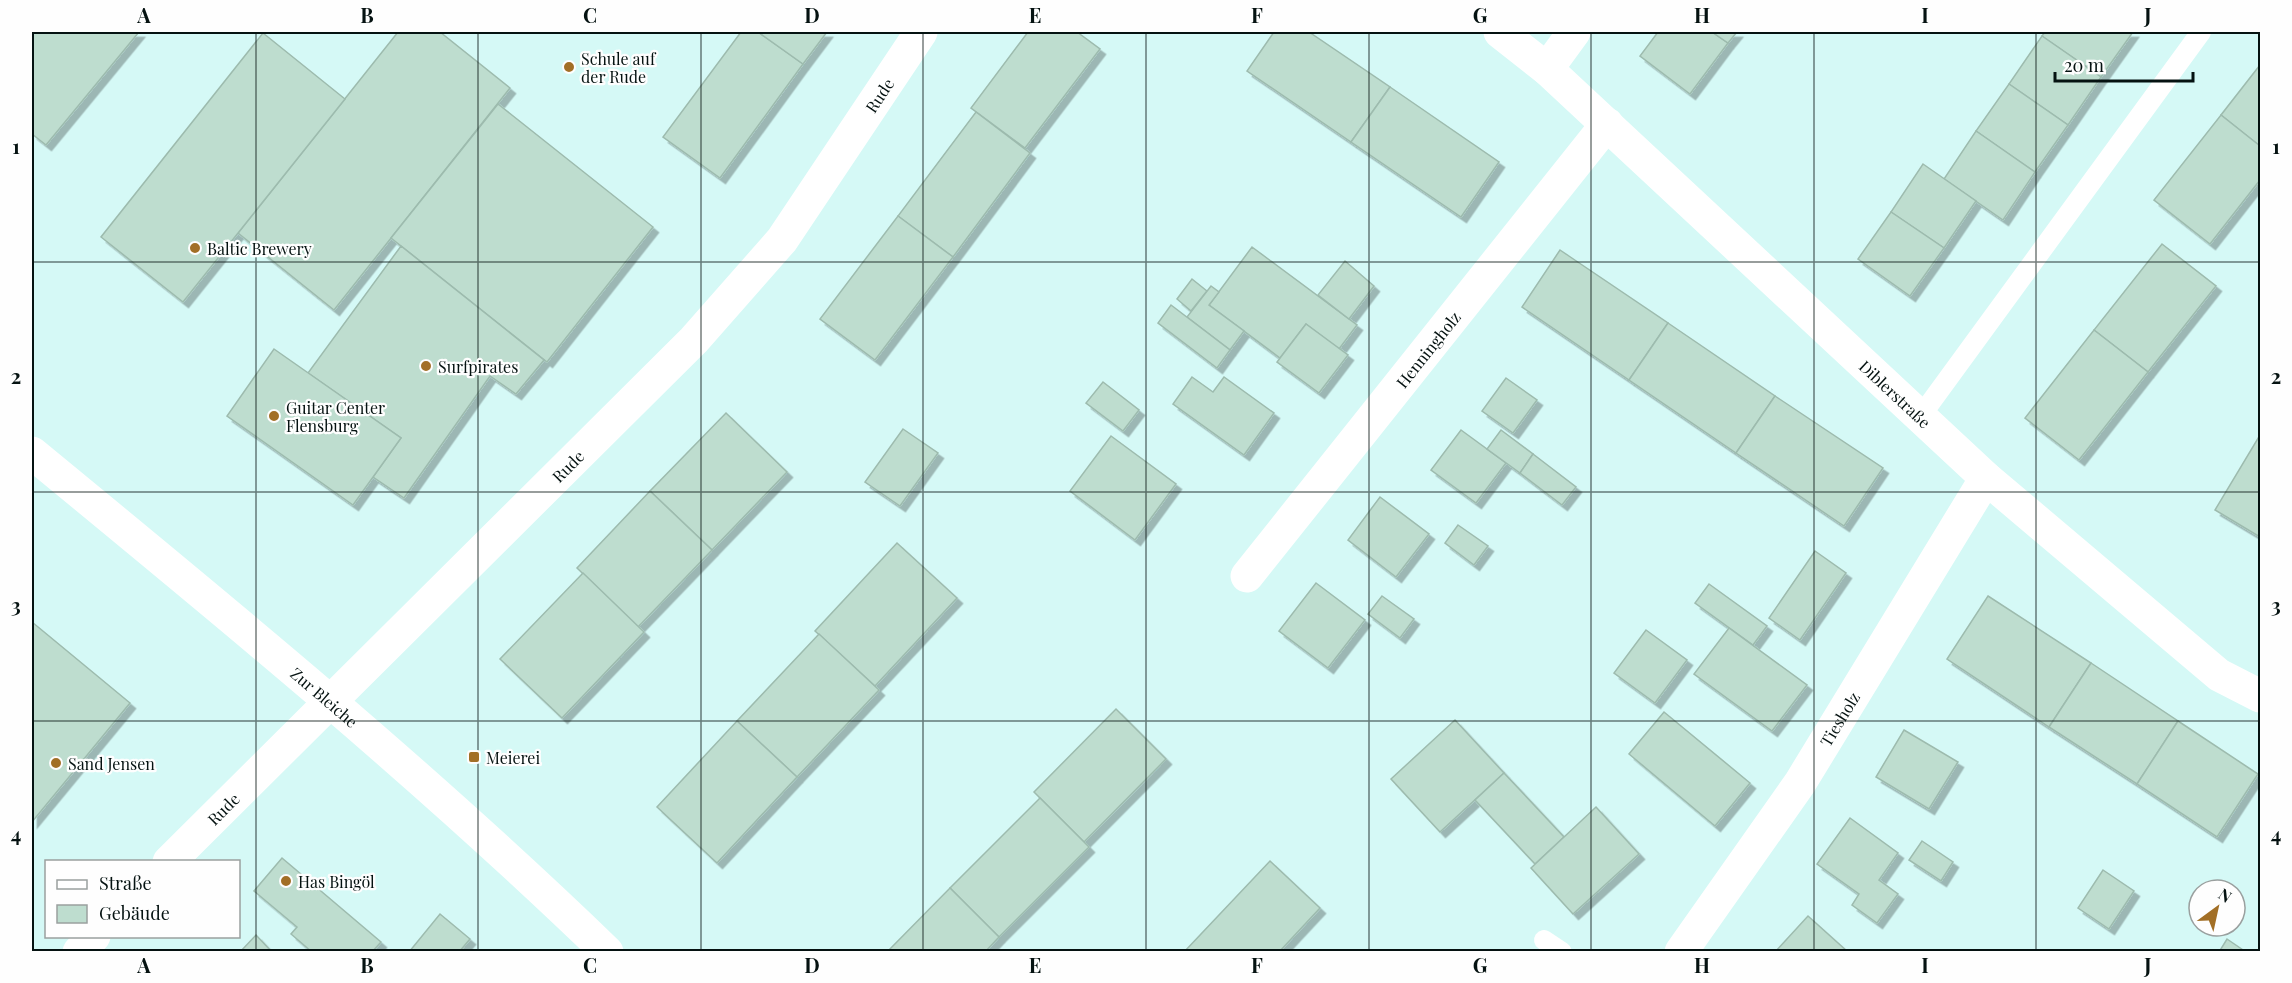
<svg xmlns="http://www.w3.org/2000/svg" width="2292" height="983" font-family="'Playfair Display',serif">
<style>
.building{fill:#beddcf;stroke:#9dbbae;stroke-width:1.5;filter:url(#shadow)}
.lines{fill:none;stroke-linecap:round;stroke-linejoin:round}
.service{stroke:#fff;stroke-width:20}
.minor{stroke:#fff;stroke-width:33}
.tertiary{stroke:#fff;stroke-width:33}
.grid{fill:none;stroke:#051211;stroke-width:1.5;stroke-opacity:0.55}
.poi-dot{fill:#a26f26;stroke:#fefefe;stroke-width:2}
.labels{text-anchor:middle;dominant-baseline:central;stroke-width:4.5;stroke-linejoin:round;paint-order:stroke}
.poi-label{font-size:16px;fill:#051211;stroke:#fefefe;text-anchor:start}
.street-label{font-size:16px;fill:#051211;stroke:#fefefe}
.neatline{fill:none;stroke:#051211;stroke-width:2}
.grid-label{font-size:20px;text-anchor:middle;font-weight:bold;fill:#051211}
</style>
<defs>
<filter id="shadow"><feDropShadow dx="5.5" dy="5.5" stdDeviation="0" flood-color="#0004"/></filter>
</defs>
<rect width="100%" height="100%" fill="#d5f9f6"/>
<g class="building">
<path d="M32,32H139L46,145L32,134Z"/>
<path d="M398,32H440L510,88L334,310L238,233Z"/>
<path d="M741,32H758L803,64L720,178L663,137Z"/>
<path d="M758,32H827L803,64Z"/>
<path d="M1028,32H1077L1100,49L1025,148L971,108Z"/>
<path d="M1274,32H1309L1390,87L1351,142L1247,71Z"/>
<path d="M1658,32H1712L1728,43L1690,94L1640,56Z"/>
<path d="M1712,32H1737L1728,43Z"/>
<path d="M2045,32H2133L2101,77L2042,36Z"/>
<path d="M263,33L345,99L183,302L101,237Z"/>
<path d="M2042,36L2101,77L2068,125L2009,84Z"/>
<path d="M2260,65V146L2221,115Z"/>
<path d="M2009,84L2068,125L2035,172L1976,131Z"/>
<path d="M1390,87L1499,162L1461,217L1351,142Z"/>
<path d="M498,104L653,227L547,362L391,238Z"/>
<path d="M976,112L1030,153L953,257L898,216Z"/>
<path d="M2221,115L2260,146V180L2210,244L2154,200Z"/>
<path d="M1976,131L2035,172L2003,220L1944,179Z"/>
<path d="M1923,164L1976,201L1944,248L1891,212Z"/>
<path d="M1891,212L1944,248L1910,296L1858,259Z"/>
<path d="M898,216L953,257L875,360L820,319Z"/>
<path d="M2162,244L2216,286L2148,372L2094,330Z"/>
<path d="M401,246L544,360L516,394L490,376L404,498L373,477L401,438L308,373Z"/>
<path d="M1252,247L1357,325L1339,349L1306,324L1280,358L1209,305Z"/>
<path d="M1560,250L1668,323L1629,380L1522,307Z"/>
<path d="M1345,261L1374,286L1349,319L1318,295Z"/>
<path d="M1192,279L1207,291L1191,311L1177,299Z"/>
<path d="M1211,286L1219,292L1209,305L1244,331L1230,350L1187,317Z"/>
<path d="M1171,305L1230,350L1217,368L1158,323Z"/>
<path d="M1668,323L1775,396L1736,453L1629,380Z"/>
<path d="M1306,324L1348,355L1319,393L1277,362Z"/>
<path d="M2094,330L2148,372L2079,460L2025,418Z"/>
<path d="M274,349L401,438L353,505L227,416Z"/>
<path d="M1192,377L1213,392L1224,377L1274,413L1244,455L1173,404Z"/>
<path d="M1506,378L1537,400L1513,433L1482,411Z"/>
<path d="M1103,382L1139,410L1123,431L1086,403Z"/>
<path d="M1775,396L1883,468L1844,526L1736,453Z"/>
<path d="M726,413L787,472L712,550L650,491Z"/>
<path d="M903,429L938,453L900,506L865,482Z"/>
<path d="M1461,430L1506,463L1476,503L1431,470Z"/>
<path d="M1501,430L1533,454L1520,473L1487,449Z"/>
<path d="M2260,435V537L2215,510Z"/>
<path d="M1111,436L1176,484L1135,540L1070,491Z"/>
<path d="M1533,454L1576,487L1562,505L1520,473Z"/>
<path d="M650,491L712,550L638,627L577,568Z"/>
<path d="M1380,497L1429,534L1396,577L1348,540Z"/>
<path d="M1458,525L1488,546L1474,565L1445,543Z"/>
<path d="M897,543L957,598L875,686L815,631Z"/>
<path d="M1815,551L1846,573L1800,640L1769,618Z"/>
<path d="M583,573L644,632L562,718L500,659Z"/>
<path d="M1316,583L1365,620L1328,668L1279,631Z"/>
<path d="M1709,584L1767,626L1753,645L1695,603Z"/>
<path d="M1382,596L1414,619L1400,638L1368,614Z"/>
<path d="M1988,596L2091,663L2049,727L1947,659Z"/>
<path d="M32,622L130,703L32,822Z"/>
<path d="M1729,628L1807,685L1772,731L1694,674Z"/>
<path d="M1646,630L1687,660L1655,703L1614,673Z"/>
<path d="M819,634L879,690L797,777L737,721Z"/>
<path d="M2091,663L2178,721L2137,784L2049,727Z"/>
<path d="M1116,709L1166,759L1084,842L1034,792Z"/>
<path d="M1664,712L1750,783L1715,826L1629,754Z"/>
<path d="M1455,720L1504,773L1440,832L1391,779Z"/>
<path d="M737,721L797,777L717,863L657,807Z"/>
<path d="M2178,721L2258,774L2217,837L2137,784Z"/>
<path d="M1904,730L1958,762L1929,809L1876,777Z"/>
<path d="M1504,773L1564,837L1535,864L1475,800Z"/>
<path d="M1040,798L1089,847L999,937L950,888Z"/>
<path d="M1596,807L1639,854L1573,914L1531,868Z"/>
<path d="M1850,818L1898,853L1879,880L1898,894L1877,923L1852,905L1859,894L1817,864Z"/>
<path d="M1922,841L1953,862L1941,881L1909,860Z"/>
<path d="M282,858L381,942L372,952H312L291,934L297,927L254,891Z"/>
<path d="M1270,861L1320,908L1279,952H1184Z"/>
<path d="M2103,870L2134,891L2109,929L2078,908Z"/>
<path d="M950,888L999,937L985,952H887Z"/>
<path d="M440,914L470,939L459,952H409Z"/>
<path d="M1808,916L1848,952H1775Z"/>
<path d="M256,935L272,952H240Z"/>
<path d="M2227,939L2246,952H2219Z"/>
</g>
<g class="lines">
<g class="service">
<path d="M1920,417L2201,32"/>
<path d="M1544,940L1562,952"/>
</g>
<g class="minor">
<path id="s1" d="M1500,32L1547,69L1986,478L2219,675L2260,696"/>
<path d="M1547,69L1574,32"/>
<path id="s2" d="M1247,576L1607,124"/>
<path id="s3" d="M169,862L694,340L782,240L921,32"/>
<path d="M79,952L94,936"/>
<path id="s4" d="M1681,952L1800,783L1986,478"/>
</g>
<path class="tertiary" id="s5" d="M32,453C228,614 424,775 607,952"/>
</g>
<path class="grid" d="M256,32V952M478,32V952M701,32V952M923,32V952M1146,32V952M1369,32V952M1591,32V952M1814,32V952M2036,32V952M32,262H2260M32,492H2260M32,721H2260"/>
<g class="poi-dot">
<circle cx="569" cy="67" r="6"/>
<circle cx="195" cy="248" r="6"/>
<circle cx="426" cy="366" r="6"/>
<circle cx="274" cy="416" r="6"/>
<rect x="468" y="751" width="12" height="12" rx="3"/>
<circle cx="56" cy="763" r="6"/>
<circle cx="286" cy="881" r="6"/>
</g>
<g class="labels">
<g class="poi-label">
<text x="581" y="58">Schule auf<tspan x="581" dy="18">der Rude</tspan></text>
<text x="207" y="248">Baltic Brewery</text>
<text x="438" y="366">Surfpirates</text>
<text x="286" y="407">Guitar Center<tspan x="286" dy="18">Flensburg</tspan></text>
<text x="486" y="757">Meierei</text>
<text x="68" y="763">Sand Jensen</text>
<text x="298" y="881">Has Bingöl</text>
</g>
<g class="street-label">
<text stroke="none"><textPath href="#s3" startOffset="1048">Rude</textPath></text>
<text stroke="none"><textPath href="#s2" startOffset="290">Henningholz</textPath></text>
<text stroke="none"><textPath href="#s1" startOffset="536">Diblerstraße</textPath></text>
<text stroke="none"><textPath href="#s3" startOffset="562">Rude</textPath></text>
<text stroke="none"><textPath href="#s5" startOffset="381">Zur Bleiche</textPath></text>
<text stroke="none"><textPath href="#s4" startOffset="282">Tiesholz</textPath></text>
<text stroke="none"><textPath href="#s3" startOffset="76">Rude</textPath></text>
</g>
</g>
<rect width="2292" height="983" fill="none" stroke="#fefefe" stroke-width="66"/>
<rect x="45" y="860" width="195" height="78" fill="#fefefe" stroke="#9aa09f" stroke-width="1.5"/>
<rect x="57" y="880" width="30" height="9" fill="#ffffff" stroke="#9aa09f" stroke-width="1.5"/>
<text x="99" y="890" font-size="18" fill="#051211">Straße</text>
<rect x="57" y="905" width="30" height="18" fill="#beddcf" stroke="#9aa09f" stroke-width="1.5"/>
<text x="99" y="920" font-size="18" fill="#051211">Gebäude</text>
<g transform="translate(2217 908) rotate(33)"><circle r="28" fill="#fefefe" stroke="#9aa09f" stroke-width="1.5"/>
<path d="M0-4.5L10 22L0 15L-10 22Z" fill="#a26f26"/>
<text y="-9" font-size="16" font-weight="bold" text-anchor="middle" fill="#051211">N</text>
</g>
<path d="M2055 72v9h138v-9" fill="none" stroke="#051211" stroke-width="3"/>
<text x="2064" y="72" font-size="18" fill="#051211" stroke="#fefefe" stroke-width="4.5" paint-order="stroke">20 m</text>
<rect x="33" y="33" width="2226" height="917" class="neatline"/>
<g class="grid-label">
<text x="144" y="23">A</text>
<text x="367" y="23">B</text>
<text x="590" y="23">C</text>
<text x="812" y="23">D</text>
<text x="1035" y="23">E</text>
<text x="1257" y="23">F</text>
<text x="1480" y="23">G</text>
<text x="1702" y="23">H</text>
<text x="1925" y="23">I</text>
<text x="2148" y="23">J</text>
<text x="16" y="154">1</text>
<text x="2276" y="154">1</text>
<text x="16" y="384">2</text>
<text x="2276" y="384">2</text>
<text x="16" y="613">3</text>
<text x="2276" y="613">3</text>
<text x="16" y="842">4</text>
<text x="2276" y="842">4</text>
<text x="144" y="973">A</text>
<text x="367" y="973">B</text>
<text x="590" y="973">C</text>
<text x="812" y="973">D</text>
<text x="1035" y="973">E</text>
<text x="1257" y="973">F</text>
<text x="1480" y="973">G</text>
<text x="1702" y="973">H</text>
<text x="1925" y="973">I</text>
<text x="2148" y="973">J</text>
</g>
</svg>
